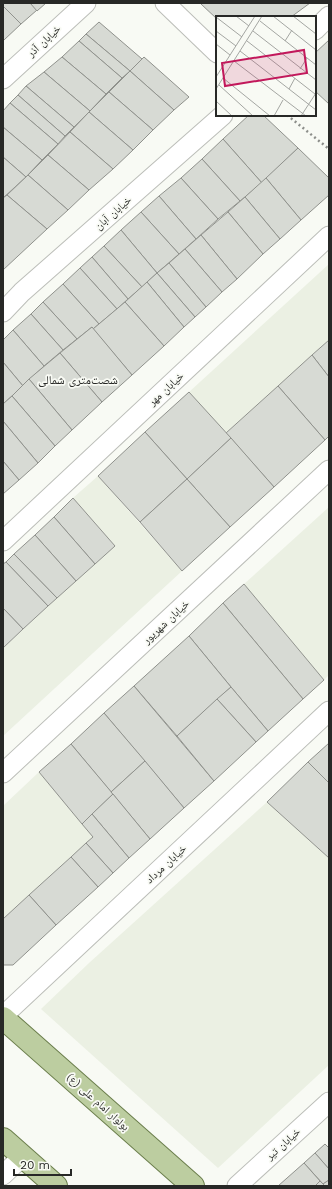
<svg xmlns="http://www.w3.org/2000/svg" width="332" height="1189" font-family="'Work Sans','Noto Naskh Arabic',sans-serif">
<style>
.built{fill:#ebf0e3}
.building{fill:#d7dad4;stroke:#90928d}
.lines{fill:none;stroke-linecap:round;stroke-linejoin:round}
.minor-casing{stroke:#bcbeb9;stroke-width:21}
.primary-casing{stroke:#6b7e4c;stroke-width:24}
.path{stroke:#8d8f8b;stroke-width:2.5;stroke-dasharray:2 3;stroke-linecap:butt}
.minor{stroke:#fff;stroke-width:19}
.primary{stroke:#bccda0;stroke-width:22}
.labels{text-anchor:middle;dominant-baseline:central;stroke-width:3.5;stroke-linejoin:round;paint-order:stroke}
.street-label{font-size:11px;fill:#272826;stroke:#f8faf4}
.neighbourhood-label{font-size:12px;fill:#272826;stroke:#f8faf4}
.inset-road{fill:none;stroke:#a4a6a2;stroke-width:1}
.view{fill:#c2185b;fill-opacity:0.15;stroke:#c2185b;stroke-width:2}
.inset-edge{fill:none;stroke:#272826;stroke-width:2}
</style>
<rect width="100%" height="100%" fill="#f8faf4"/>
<g class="built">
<path d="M329,264V340L226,433L189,392Z"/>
<path d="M98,476L182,571L3,736V648L48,606L115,546L73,498Z"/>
<path d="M329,507V675L324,680L244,584Z"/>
<path d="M39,772L93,837L3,919V806Z"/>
<path d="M267,802L329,858V1065L218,1168L41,1009L89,963Z"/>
</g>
<g class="building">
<path d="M3,3H30L37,10L21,24L3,6Z"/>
<path d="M30,3H46L37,11Z"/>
<path d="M202,3H310L291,17H217V19L201,4Z"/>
<path d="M3,6L21,24L4,40L3,39Z"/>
<path d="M99,22L142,59L130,71L86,34Z"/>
<path d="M86,34L130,71L122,78L79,41Z"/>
<path d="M329,40V104L315,91V53Z"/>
<path d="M79,41L122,78L106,94L62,57Z"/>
<path d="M62,57L106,94L90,111L44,72Z"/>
<path d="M144,57L189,97L174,110L130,71Z"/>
<path d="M130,71L174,110L153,130L109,92Z"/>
<path d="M44,72L90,111L74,127L26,86Z"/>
<path d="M26,86L74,127L65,136L18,95Z"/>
<path d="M109,92L153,130L133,150L89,112Z"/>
<path d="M18,95L65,136L58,144L10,103Z"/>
<path d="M10,103L58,144L42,160L3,127V111Z"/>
<path d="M89,112L133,150L113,169L70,132Z"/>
<path d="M249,115H263L298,148L262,183L223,139Z"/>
<path d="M3,127L42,160L26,177L3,157Z"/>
<path d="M70,132L113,169L89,190L48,155Z"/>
<path d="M223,139L262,183L240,201L202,159Z"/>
<path d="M298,148L329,178V195L301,220L266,178Z"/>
<path d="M48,155L89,190L68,210L28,175Z"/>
<path d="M3,157L26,177L3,198Z"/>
<path d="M202,159L240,201L218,219L181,178Z"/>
<path d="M28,175L68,210L47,229L7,195Z"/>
<path d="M181,178L218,219L196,239L159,196Z"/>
<path d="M266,178L301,220L280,239L245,197Z"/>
<path d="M7,195L47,229L3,270V198Z"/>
<path d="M159,196L196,239L179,254L141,212Z"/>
<path d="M245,197L280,239L263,254L228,212Z"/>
<path d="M141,212L179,254L157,273L121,230Z"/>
<path d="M228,212L263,254L237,279L201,235Z"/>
<path d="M121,230L157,273L142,287L104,246Z"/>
<path d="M201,235L237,279L222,292L185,249Z"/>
<path d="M104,246L142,287L128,299L92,257Z"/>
<path d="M185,249L222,292L206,307L169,263Z"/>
<path d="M92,257L128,299L117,309L80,268Z"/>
<path d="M169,263L206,307L195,317L157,273Z"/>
<path d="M80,268L117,309L99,324L63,284Z"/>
<path d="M157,273L195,317L184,327L147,282Z"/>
<path d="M147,282L184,327L164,346L125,302Z"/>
<path d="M63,284L99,324L93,329L92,327L77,339L43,302Z"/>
<path d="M43,302L77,339L63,350L31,314Z"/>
<path d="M125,302L164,346L132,375L93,329Z"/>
<path d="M31,314L63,350L44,366L13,330Z"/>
<path d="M92,327L132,375L102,402L60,353Z"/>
<path d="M13,330L44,366L23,386L3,362V340Z"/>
<path d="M329,340V377L312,355Z"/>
<path d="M60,353L102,402L72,430L29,379Z"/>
<path d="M312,355L329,377V436L325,440L278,386Z"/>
<path d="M3,362L23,386L3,404Z"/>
<path d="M29,379L72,430L55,446L12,396Z"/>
<path d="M278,386L325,440L274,487L226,433Z"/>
<path d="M189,392L231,438L187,479L145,432Z"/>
<path d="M12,396L55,446L38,463L3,421V404Z"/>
<path d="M3,421L38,463L19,480L3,461Z"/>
<path d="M145,432L187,479L140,522L98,476Z"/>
<path d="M231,438L274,487L230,527L187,479Z"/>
<path d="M3,461L19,480L3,494Z"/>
<path d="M187,479L230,527L182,571L140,522Z"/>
<path d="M73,498L115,546L95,564L54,517Z"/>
<path d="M54,517L95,564L76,581L35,535Z"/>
<path d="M35,535L76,581L57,598L14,554Z"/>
<path d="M14,554L57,598L48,606L6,562Z"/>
<path d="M6,562L48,606L23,629L3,608V564Z"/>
<path d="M244,584L324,680L303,699L223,603Z"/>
<path d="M223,603L303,699L268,731L231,687L189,636Z"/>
<path d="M3,608L23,629L3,648Z"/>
<path d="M189,636L231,687L177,736L134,686Z"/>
<path d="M134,686L214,781L184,808L104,713Z"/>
<path d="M231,687L268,731L256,742L217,699Z"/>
<path d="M217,699L256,742L214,781L177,736Z"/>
<path d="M104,713L145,761L111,792L71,744Z"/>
<path d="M329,743V783L308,762Z"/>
<path d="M71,744L113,794L82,824L39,772Z"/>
<path d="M145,761L184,808L150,839L111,792Z"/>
<path d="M308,762L329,783V858L267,802Z"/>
<path d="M113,794L150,839L129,858L92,814Z"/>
<path d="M92,814L129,858L113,873L86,843L93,837L82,824Z"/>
<path d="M86,843L113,873L98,887L71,857Z"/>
<path d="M71,857L98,887L56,925L29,895Z"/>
<path d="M29,895L56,925L13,965H3V919Z"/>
<path d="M325,1144L329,1148V1169L315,1153Z"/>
<path d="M315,1153L329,1169V1180L323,1184L304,1163Z"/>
<path d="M304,1163L320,1181L315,1186H278Z"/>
<path d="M329,1180V1186H325L323,1184Z"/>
<path d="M320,1181L325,1186H315Z"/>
</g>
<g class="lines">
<defs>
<g id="minor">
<path d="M165,3L217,53"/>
<path d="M315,30L329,16"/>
<path d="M3,79L86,3"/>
<path d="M3,312L22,292L223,115"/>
<path d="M3,541L329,236"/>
<path d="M3,773L329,470"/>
<path d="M3,1016L329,711"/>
<path d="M3,1175L23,1156"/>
<path d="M237,1186L329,1102"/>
</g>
<g id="primary">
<path d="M3,1018L193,1186"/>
<path d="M3,1139L56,1186"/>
</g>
</defs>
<use href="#minor" class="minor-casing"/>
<use href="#primary" class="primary-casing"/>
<path class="path" d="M287,115L329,149"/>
<use href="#minor" class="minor"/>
<use href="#primary" class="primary"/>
</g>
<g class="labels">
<g class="street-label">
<text transform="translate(44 41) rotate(-43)">خیابان آذر</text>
<text transform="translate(113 213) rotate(-41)">خیابان آبان</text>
<text transform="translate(166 389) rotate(-43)">خیابان مهر</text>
<text transform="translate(166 622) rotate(-43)">خیابان شهریور</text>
<text transform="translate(166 864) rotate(-43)">خیابان مرداد</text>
<text transform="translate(98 1102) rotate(42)">بولوار امام علی (ع)</text>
<text transform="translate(283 1144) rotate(-42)">خیابان تیر</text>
</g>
<g class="neighbourhood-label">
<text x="78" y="380">شصت‌متری شمالی</text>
</g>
</g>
<g transform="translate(216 16)">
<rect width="100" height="100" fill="#f8faf4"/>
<path class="inset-road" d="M20,0L33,10M57,0L100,34M77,0L100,18M0,1L26,21M44,5L100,49M0,15L20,30M37,15L100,64M31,25L99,78M69,25L76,14M0,28L14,39M24,35L100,94M18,45L90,100M84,53L91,42M0,61L39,0M7,62L54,100M3,69L37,100M0,73L46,0M73,73L79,62M0,85L16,100M58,100L67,84M85,100L100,77"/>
<path class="view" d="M88,34L91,57L9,70L6,47Z"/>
<rect width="100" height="100" class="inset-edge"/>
</g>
<rect width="332" height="1189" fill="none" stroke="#272826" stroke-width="8"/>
<path d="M14 1169v6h57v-6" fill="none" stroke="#272826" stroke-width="2"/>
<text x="20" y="1169" font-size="12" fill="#272826" stroke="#f8faf4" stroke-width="3" paint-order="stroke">20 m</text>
</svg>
